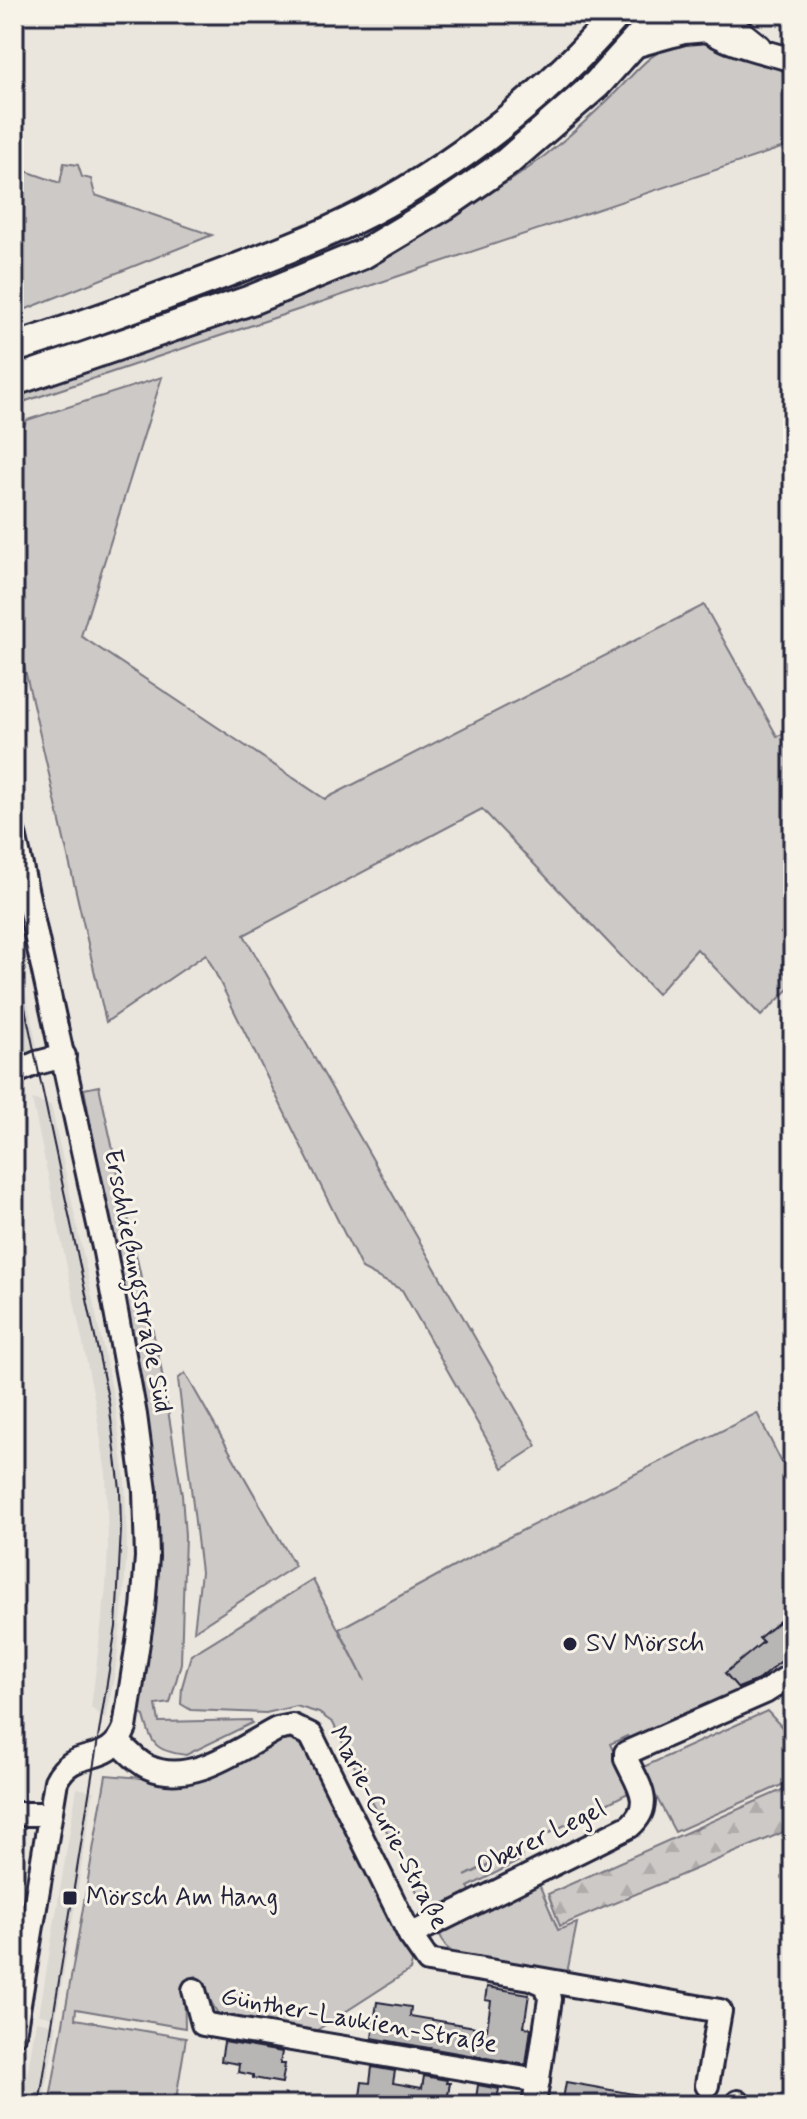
<svg xmlns="http://www.w3.org/2000/svg" width="807" height="2119" font-family="Mynerve,sans-serif">
<style>
.built{fill:#dbd8d2}
.green{fill:#cdc9c6;stroke:#787680;stroke-width:2}
.forest{fill:url(#forest-firs);stroke:#787680;stroke-width:2}
.building{fill:#b8b6b5;stroke:#22223b;stroke-width:2}
.lines{fill:none;stroke-linecap:round;stroke-linejoin:round}
.minor-casing{stroke:#22223b;stroke-width:28}
.major-casing{stroke:#22223b;stroke-width:34}
.minor{stroke:#f7f3e8;stroke-width:22}
.major{stroke:#f7f3e8;stroke-width:28}
.tram{stroke:#22223b;stroke-width:2}
.poi-dot{fill:#22223b;stroke:#f7f3e8;stroke-width:3}
.labels{text-anchor:middle;dominant-baseline:central;stroke-width:6;stroke-linejoin:round;paint-order:stroke}
.street-label{font-size:26px;fill:#22223b;stroke:#f7f3e8}
.poi-label{font-size:26px;fill:#22223b;stroke:#f7f3e8;text-anchor:start}
</style>
<defs>
<pattern id="forest-firs" width="22" height="20" patternUnits="userSpaceOnUse" patternTransform="scale(2)"><rect width="22" height="20" fill="#cdc9c6"/><path d="M5 1l3.5 6h-7zM16 11l3.5 6h-7z" fill="#b0acab"/></pattern>
</defs>
<rect width="100%" height="100%" fill="#eae6de"/>
<filter id="ink" filterUnits="userSpaceOnUse"><feTurbulence type="fractalNoise" baseFrequency=".0125" numOctaves="2"/><feDisplacementMap in="SourceGraphic" scale="16" xChannelSelector="R" yChannelSelector="G"/><feConvolveMatrix kernelMatrix="1 2 1 2 8 2 1 2 1" color-interpolation-filters="sRGB"/></filter>
<g filter="url(#ink)">
<g class="built">
<path d="M14,939L37,1046L23,1059L14,1017Z"/>
<path d="M32,1099L51,1105L115,1403L125,1479L127,1549L124,1592L117,1661L106,1720L91,1708L106,1587L108,1545L106,1474L95,1402Z"/>
<path d="M77,1788L94,1791L56,2018L39,2015Z"/>
<path d="M36,2021L57,2025L43,2105H22Z"/>
</g>
<g class="green">
<path d="M682,41H703L793,71V144L14,405V393L510,181C546,157 579,128 610,98C636,73 646,53 682,41Z"/>
<path d="M64,163L78,165L82,177L91,179L95,195L212,235L14,314V167L60,183Z"/>
<path d="M162,377L81,636L325,799L704,605L777,736L793,731V922L781,933L793,945V985L761,1016L697,949L657,994L482,809L244,935L537,1446L503,1468L402,1290L362,1269L206,954L106,1022L14,622V447L27,420Z"/>
<path d="M99,1086L161,1368L182,1495L185,1536L181,1663L170,1703L156,1705L159,1722L251,1720L252,1723L186,1755C155,1751 152,1745 144,1716L138,1713L156,1533L148,1429L84,1089Z"/>
<path d="M185,1373L295,1566L194,1631L201,1572L178,1379Z"/>
<path d="M757,1413L793,1485V1659L754,1690L632,1742L627,1736L610,1744L632,1791L465,1876L519,1851L523,1859L468,1887L474,1896L435,1914L427,1912L333,1723L319,1713L296,1706L266,1713L191,1710L181,1704L182,1687L191,1655L313,1580L365,1681L339,1629L503,1540Z"/>
<path d="M767,1711L793,1739V1780L675,1832L641,1768Z"/>
<path d="M295,1740L309,1755L413,1959L410,1970L311,2034L221,2019L196,1976L184,1981L185,2028L76,2009L75,2019L186,2038L175,2105H49L106,1775L192,1782L274,1741Z"/>
<path d="M539,1884L558,1930L577,1923L567,1973L453,1953L445,1946L438,1930Z"/>
</g>
<path class="forest" d="M793,1785V1828L560,1926L548,1894Z"/>
<g class="building">
<path d="M782,1619L793,1632V1658L782,1664L780,1662L758,1680L738,1688L725,1673L763,1642L759,1638Z"/>
<path d="M487,1987L529,1994L524,2027L531,2028L526,2065L372,2038L377,2002L411,2007L410,2016L487,2029L491,2001L485,2000Z"/>
<path d="M224,2042L282,2052L280,2064H285L282,2083L253,2078V2075L238,2072L239,2064L221,2061Z"/>
<path d="M372,2067L395,2071L393,2083L422,2088L424,2076L447,2080L446,2083H450L447,2101L421,2096L420,2103L360,2096L362,2082L370,2083Z"/>
<path d="M566,2082L656,2098L655,2105H562Z"/>
<path d="M478,2085L499,2089L496,2105H475Z"/>
</g>
<g class="lines">
<defs>
<g id="minor">
<path d="M688,14C714,43 757,49 793,60"/>
<path d="M719,14L759,46"/>
<path d="M634,46L684,32L707,30"/>
<path d="M14,834L105,1252L135,1415L145,1491L147,1557L143,1609L125,1728C108,1770 74,1744 56,1781L14,2034"/>
<path d="M14,1073L37,1063L64,1056"/>
<path d="M119,1743C128,1751 137,1762 148,1767C191,1787 240,1748 277,1729L292,1726L311,1735L410,1935L428,1961L531,1978L547,1985L550,1999L534,2105"/>
<path d="M14,1814H49"/>
<path d="M410,1935L630,1826C655,1804 638,1785 626,1759V1753L765,1692L793,1674"/>
<path d="M533,1978L720,2011L707,2085"/>
<path d="M194,1990L203,2024L538,2081"/>
<path d="M737,2105L738,2102"/>
</g>
<g id="major">
<path d="M14,348C64,332 114,314 163,296C218,276 274,255 327,232C433,185 542,102 617,14"/>
<path d="M14,381L251,300L363,254L445,205L506,163L597,84L660,14"/>
</g>
</defs>
<use href="#minor" class="minor-casing"/>
<use href="#major" class="major-casing"/>
<use href="#minor" class="minor"/>
<use href="#major" class="major"/>
<path class="tram" d="M14,956L109,1403L120,1489L121,1529L116,1627L39,2105"/>
</g>
</g>
<g class="poi-dot">
<circle cx="570" cy="1644" r="8"/>
<rect x="62" y="1890" width="16" height="16" rx="4"/>
</g>
<g class="labels">
<g class="street-label">
<text transform="translate(137 1281) rotate(79)">Erschließungsstraße Süd</text>
<text transform="translate(388 1828) rotate(62)">Marie-Curie-Straße</text>
<text transform="translate(541 1838) rotate(-26)">Oberer Legel</text>
<text transform="translate(359 2021) rotate(10)">Günther-Laukien-Straße</text>
</g>
<g class="poi-label">
<text x="586" y="1644">SV Mörsch</text>
<text x="86" y="1898">Mörsch Am Hang</text>
</g>
</g>
<rect width="807" height="2119" fill="none" stroke="#f7f3e8" stroke-width="48"/>
<rect x="24" y="24" width="759" height="2071" fill="none" stroke="#22223b" stroke-width="3" filter="url(#ink)"/>
</svg>
